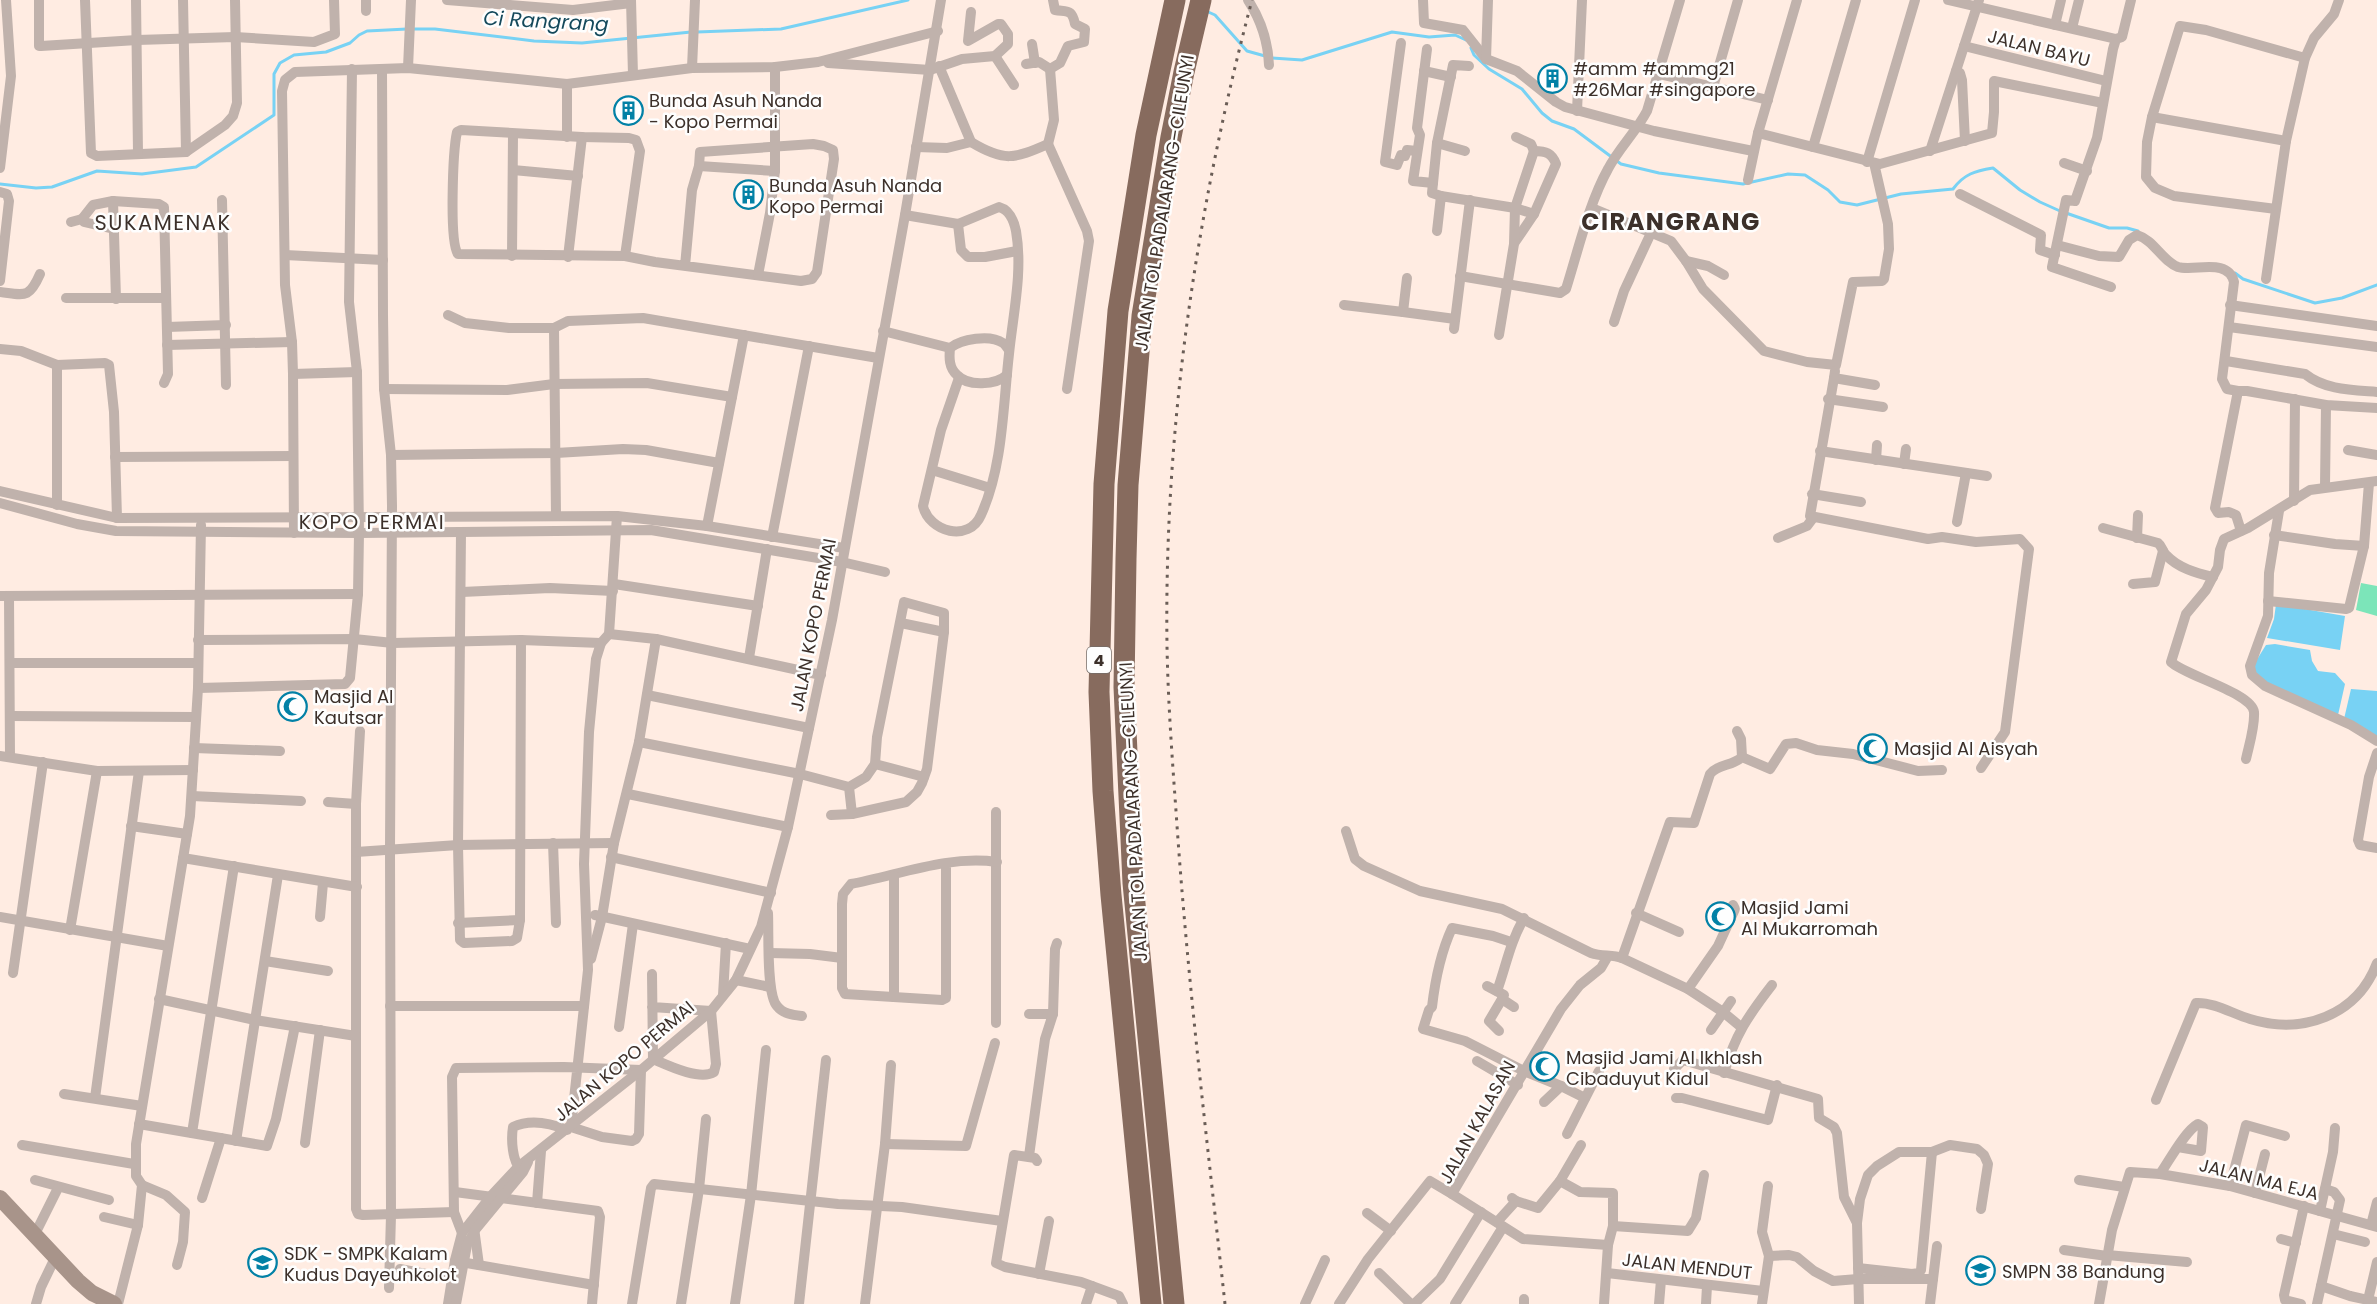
<svg xmlns="http://www.w3.org/2000/svg" width="2377" height="1304" font-family="Poppins,sans-serif">
<style>
.green{fill:#7ce5b9}
.water{fill:#78d2f4}
.lines{fill:none;stroke-linecap:round;stroke-linejoin:round}
.stream{stroke:#78d2f4;stroke-width:3}
.minor{stroke:#c0b2ac;stroke-width:10}
.secondary{stroke:#a8948a;stroke-width:16}
.motorway{stroke:#876b5e;stroke-width:21}
.rail{stroke:#6a5d56;stroke-width:3;stroke-dasharray:3 6;stroke-linecap:butt}
.labels{text-anchor:middle;dominant-baseline:central;stroke-width:5;stroke-linejoin:round;paint-order:stroke}
.shield{fill:#fefefe;stroke:#766e6a;stroke-width:1.5}
.shield-label{font-size:16px;font-weight:bold;fill:#3c302a}
.street-label{font-size:18px;fill:#3c302a;stroke:#fefefe}
.poi-label{font-size:18px;fill:#3c302a;stroke:#fefefe;text-anchor:start}
.water-label{font-size:20px;font-style:italic;fill:#15495b;stroke:#fefefe}
.neighbourhood-label{font-size:20px;letter-spacing:1.5px;fill:#3c302a;stroke:#fefefe}
.quarter-label{font-size:21px;letter-spacing:1.5px;fill:#3c302a;stroke:#fefefe}
.district-label{font-size:24px;font-weight:bold;letter-spacing:1.5px;fill:#3c302a;stroke:#fefefe}
</style>
<rect width="100%" height="100%" fill="#ffece2"/>
<path class="green" d="M2361,583L2377,586V616L2356,610Z"/>
<g class="water">
<path d="M2276,604L2345,616L2340,650L2267,638L2274,619Z"/>
<path d="M2275,644L2310,650L2312,661L2318,671L2335,673L2345,684L2338,715L2269,686L2253,671L2256,661L2266,645Z"/>
<path d="M2351,689L2377,691V738L2344,719Z"/>
</g>
<g class="lines">
<g class="stream">
<path d="M1206,11L1215,15L1247,51L1265,56"/>
<path d="M414,29H435L534,41L582,43L691,32"/>
<path d="M697,32L781,29L908,0"/>
<path d="M1471,48L1474,55L1489,69L1522,89L1542,113L1552,121L1574,129L1621,164L1659,173L1743,184L1788,174L1805,175L1828,190L1840,202L1857,205L1901,194L1953,189C1964,174 1975,171 1993,168L2020,190L2040,202L2060,211"/>
<path d="M1272,58L1302,60L1392,32L1429,37L1455,35L1466,40"/>
<path d="M0,184L36,188L52,187L97,171L142,174L196,167L274,115V74L280,63L294,55L326,52L350,43L359,35L367,31L407,29"/>
<path d="M2066,213L2109,228H2127L2138,231"/>
<path d="M2235,273L2243,279L2315,303L2342,298L2377,285"/>
</g>
<g class="minor">
<path d="M39,0V46H41L137,40L235,37L314,42L335,34L334,0"/>
<path d="M85,0L91,153L97,156L186,152L225,125L233,116L237,103L235,0"/>
<path d="M136,0L138,153"/>
<path d="M183,0L186,152"/>
<path d="M366,0V11"/>
<path d="M447,0L573,10L631,3"/>
<path d="M631,0L633,75"/>
<path d="M1248,0C1261,20 1268,41 1269,65"/>
<path d="M1423,0L1424,23L1463,30L1486,59L1517,71L1556,102L1565,107L1654,131L1753,151"/>
<path d="M1948,0L2116,39"/>
<path d="M2055,25L2061,0"/>
<path d="M2072,28L2079,0"/>
<path d="M1401,43L1385,162L1397,165L1401,155L1405,156L1407,150L1417,151"/>
<path d="M1032,44L1035,63"/>
<path d="M1964,46L2106,81"/>
<path d="M1427,49L1417,128L1420,135L1413,181L1433,183"/>
<path d="M995,56L1014,85"/>
<path d="M1486,59L1488,0"/>
<path d="M828,63L930,70L962,59L995,56L1008,44V34L1001,24H998L968,41L971,12"/>
<path d="M1026,64L1039,62L1050,69"/>
<path d="M408,68L411,0"/>
<path d="M692,68L695,0"/>
<path d="M382,69L383,315L384,389L391,455L392,506L390,849L391,1215L389,1288"/>
<path d="M1050,69L1060,63L1068,46L1084,42L1085,29L1075,24C1072,9 1068,12 1055,10L1053,0"/>
<path d="M1424,71L1451,77"/>
<path d="M1956,71L1960,73L1962,80L1965,141"/>
<path d="M1659,74L1768,100"/>
<path d="M567,84V137"/>
<path d="M1713,87L1738,0"/>
<path d="M1577,111L1582,0"/>
<path d="M2152,117L2286,141"/>
<path d="M1758,133L1880,164L1992,133L1994,112V81L2103,103"/>
<path d="M1516,137L1531,144L1534,151"/>
<path d="M971,142C1004,162 1014,159 1048,144L1087,231L1089,241L1067,389"/>
<path d="M1437,143L1465,151"/>
<path d="M1048,144L1054,120L1050,69"/>
<path d="M916,147L947,148L971,142L939,66"/>
<path d="M1813,147L1856,0"/>
<path d="M1930,151L1979,0"/>
<path d="M1867,162L1915,0"/>
<path d="M2064,163L2087,171"/>
<path d="M699,166L775,171"/>
<path d="M0,168L11,76L6,0"/>
<path d="M513,170L578,176"/>
<path d="M1748,180L1758,133L1797,0"/>
<path d="M0,192L7,194L9,201L0,281"/>
<path d="M1960,194L2041,235L2040,250L2055,255"/>
<path d="M1441,196L1432,193L1437,143L1453,65L1469,66"/>
<path d="M222,200L226,385"/>
<path d="M113,201L116,299"/>
<path d="M1592,208L1671,241L1686,261L1703,289L1764,351L1807,362L1836,365L1853,282L1882,281L1884,279L1889,249L1888,224L1874,163"/>
<path d="M2276,209L2174,196L2155,188L2146,177L2147,142L2152,117L2180,26L2206,30L2305,58"/>
<path d="M905,215L958,224L999,207C1010,210 1014,221 1016,231C1023,272 1013,314 1009,354C1003,406 1003,467 981,515C969,543 929,532 923,506L941,430L959,378"/>
<path d="M82,219L93,205L113,201L159,204L164,207L168,374L164,383"/>
<path d="M71,222L82,219L84,222L114,229"/>
<path d="M958,224L961,250L968,257H985L1017,251"/>
<path d="M1437,231L1441,196L1515,208L1534,214"/>
<path d="M1515,242L1534,214L1556,164C1552,153 1546,151 1534,151"/>
<path d="M2057,245L2099,256L2119,257L2129,240L2137,235C2154,240 2162,261 2178,267C2194,272 2228,257 2234,282L2222,379L2227,389L2238,391"/>
<path d="M285,255L383,260"/>
<path d="M512,256L513,134"/>
<path d="M625,256L640,151L636,140L629,138L582,137L461,130L457,132C453,150 449,242 458,254L625,256L655,262L801,281L812,279L817,272L834,159L833,150L824,146L813,144L700,152L699,166L692,190L685,266"/>
<path d="M568,257L582,137"/>
<path d="M1686,261L1708,266L1724,275"/>
<path d="M758,275L770,213L775,171V67"/>
<path d="M1460,276L1560,293L1566,289C1578,251 1589,203 1608,169C1619,148 1636,132 1647,111L1680,0"/>
<path d="M2266,279L2286,141L2305,58L2314,38L2334,14L2339,0"/>
<path d="M2111,287L2052,267L2066,200L2075,201L2097,138L2113,49L2116,39L2122,37L2131,0"/>
<path d="M0,292C25,295 29,299 40,274"/>
<path d="M66,298H166"/>
<path d="M1344,305L1403,312L1407,278"/>
<path d="M2230,305L2377,326"/>
<path d="M1403,312L1455,319"/>
<path d="M448,315L465,323L509,328H554L568,321L643,318L878,358"/>
<path d="M1614,322L1624,291L1651,233"/>
<path d="M167,327L226,325"/>
<path d="M2229,327L2377,347"/>
<path d="M554,328L556,516"/>
<path d="M1454,329L1470,200"/>
<path d="M883,331L950,348"/>
<path d="M1499,335L1514,244L1515,208L1534,151"/>
<path d="M167,345L292,342"/>
<path d="M0,349L21,351L57,365L105,363L109,365L114,412L117,518"/>
<path d="M2226,361L2305,374C2325,390 2352,390 2377,392"/>
<path d="M57,365V505"/>
<path d="M1835,371L1834,378L1875,385"/>
<path d="M293,374L357,372"/>
<path d="M1007,375C996,385 968,387 957,375C949,368 949,358 950,348C961,339 990,334 1003,343C1005,344 1007,348 1009,350"/>
<path d="M1834,378L1810,516L1928,539L1942,537L1976,542L2020,539L2029,549L2005,732L1981,768"/>
<path d="M384,389L507,390L554,384L647,383L732,397"/>
<path d="M1828,399L1883,407"/>
<path d="M2348,450L2377,455"/>
<path d="M1820,451L1987,476"/>
<path d="M391,455L556,453L623,449L646,450L719,463"/>
<path d="M115,457L293,456"/>
<path d="M1876,460L1877,445"/>
<path d="M1904,464L1906,449"/>
<path d="M932,470L990,488"/>
<path d="M2325,487L2326,405"/>
<path d="M0,491L117,518L617,516L707,526L844,548"/>
<path d="M1812,494L1861,502"/>
<path d="M2294,501L2295,399"/>
<path d="M0,503L77,524L116,531L359,533L651,530L842,562L885,572"/>
<path d="M2279,511L2269,573L2268,616L2250,666L2252,675L2265,686L2351,725L2377,741"/>
<path d="M1957,522L1966,473"/>
<path d="M707,526L744,335"/>
<path d="M2103,528L2158,543C2162,546 2162,551 2166,555C2178,568 2196,573 2213,577"/>
<path d="M2241,531L2236,515L2229,512L2218,513L2215,508L2238,391H2247L2326,405L2377,408"/>
<path d="M461,532L458,845L460,940L464,943L512,941L517,938L520,920L521,640"/>
<path d="M294,533L293,374L292,342L285,285L282,91L285,80L295,72L408,68L567,84L692,68L775,67L818,62L938,31"/>
<path d="M2274,535L2335,544L2364,546"/>
<path d="M772,537L809,346"/>
<path d="M1778,538L1807,526L1813,518"/>
<path d="M2137,538L2138,515"/>
<path d="M614,584L758,606"/>
<path d="M2133,584L2155,582L2163,551"/>
<path d="M462,592L550,588L613,591"/>
<path d="M0,596L358,594"/>
<path d="M9,596L10,757"/>
<path d="M2268,601L2346,609L2349,608L2364,546L2369,483"/>
<path d="M901,623L944,632"/>
<path d="M609,634L656,639L821,675"/>
<path d="M198,640L354,639L393,643L521,640L601,643"/>
<path d="M749,658L767,549"/>
<path d="M10,663H198"/>
<path d="M198,688L345,684L350,678L358,594L359,533L357,372L349,302L352,69"/>
<path d="M647,695L809,728"/>
<path d="M10,716L195,717"/>
<path d="M360,731L356,804V1209L358,1214L363,1215L454,1212"/>
<path d="M1737,731L1741,739L1742,757"/>
<path d="M639,742L800,774L849,787L866,777L875,764L877,737L904,602L944,613V632L927,769L922,783L917,792L906,802L852,814L849,787"/>
<path d="M194,748L280,751"/>
<path d="M2377,753L2369,777L2358,840L2360,845L2377,848"/>
<path d="M0,756L97,771L193,770"/>
<path d="M2246,759C2249,745 2255,727 2254,712C2252,693 2186,676 2171,662L2186,614L2206,590L2218,567L2220,550L2224,539L2248,528L2310,490L2377,481"/>
<path d="M875,764L924,777"/>
<path d="M628,794L788,827"/>
<path d="M192,796L301,801"/>
<path d="M328,802L356,804"/>
<path d="M996,812V1023"/>
<path d="M831,815L852,814"/>
<path d="M131,826L187,834"/>
<path d="M1346,831L1355,859L1364,866L1420,891L1502,909L1591,953C1602,957 1612,954 1622,958L1688,989L1723,1012L1741,1027"/>
<path d="M553,843L556,923"/>
<path d="M356,852L458,845L614,843"/>
<path d="M611,857L771,893"/>
<path d="M183,858L357,887"/>
<path d="M946,863V998L942,1000L845,994L842,988V904L843,894L851,884C899,875 948,855 997,862"/>
<path d="M894,876V997"/>
<path d="M768,913C769,932 766,994 777,1006C783,1014 793,1015 802,1016"/>
<path d="M1636,913L1679,932"/>
<path d="M595,915L750,949"/>
<path d="M0,917L168,946"/>
<path d="M320,917L323,883"/>
<path d="M458,923L520,920"/>
<path d="M70,930L97,771"/>
<path d="M1511,942L1493,936L1452,928C1441,952 1435,981 1432,1007L1429,1010L1423,1029L1465,1041L1524,1071L1561,1086"/>
<path d="M770,953L810,954L842,958"/>
<path d="M1622,958L1670,822L1694,823L1710,774C1718,764 1733,766 1742,757L1770,769L1786,744L1796,743L1817,750L1853,754L1918,771L1942,770"/>
<path d="M591,959L602,917L614,843L639,742L656,639"/>
<path d="M265,961L328,971"/>
<path d="M13,973L43,762"/>
<path d="M652,974L653,1059C667,1065 700,1081 714,1072L716,1064L711,1011L652,1007"/>
<path d="M736,980L770,987"/>
<path d="M1487,986L1504,995L1502,999L1514,1007"/>
<path d="M1688,989L1718,946L1735,909L1733,905"/>
<path d="M1497,991C1507,963 1509,945 1524,918"/>
<path d="M723,995L726,943"/>
<path d="M159,999L255,1020L356,1036"/>
<path d="M390,1006H584"/>
<path d="M1029,1014H1053"/>
<path d="M619,1027L633,924"/>
<path d="M1711,1030L1731,1001"/>
<path d="M1499,1031L1489,1021L1502,999"/>
<path d="M1477,1061L1518,1085"/>
<path d="M1674,1069L1683,1060L1818,1099L1819,1118L1834,1127L1837,1133L1844,1197L1857,1223"/>
<path d="M1724,1073C1735,1035 1748,1016 1772,985"/>
<path d="M64,1094L142,1106"/>
<path d="M95,1098L139,771"/>
<path d="M1676,1098H1682L1768,1120L1777,1085"/>
<path d="M2156,1100L2196,1003C2214,1002 2233,1014 2250,1019C2302,1035 2357,1016 2377,963"/>
<path d="M1544,1102L1561,1086L1585,1098"/>
<path d="M139,1124L267,1146L276,1119L295,1026"/>
<path d="M192,1133L234,866"/>
<path d="M1567,1134L1599,1071"/>
<path d="M236,1141L278,875"/>
<path d="M305,1143L320,1030"/>
<path d="M885,1144L966,1146L995,1043"/>
<path d="M22,1145L134,1164"/>
<path d="M1029,1156L1045,1039L1053,1014L1055,949L1057,943"/>
<path d="M1037,1161L1035,1158L1014,1155L996,1263L1005,1267L1081,1282L1119,1296L1123,1304"/>
<path d="M521,1170C512,1161 511,1139 513,1127C530,1119 550,1123 567,1130"/>
<path d="M2160,1174C2169,1161 2185,1131 2198,1124L2203,1127L2201,1151L2178,1147"/>
<path d="M35,1180L109,1200"/>
<path d="M2079,1180L2124,1187"/>
<path d="M1560,1181L1580,1192L1613,1193V1226L1608,1245L1604,1304"/>
<path d="M142,1185L166,1195L185,1212L183,1242L177,1265"/>
<path d="M2230,1186L2246,1125L2285,1136"/>
<path d="M455,1192L598,1211L600,1217L592,1304"/>
<path d="M2255,1193L2265,1154"/>
<path d="M202,1198L221,1138"/>
<path d="M1516,1201L1538,1208L1560,1181L1581,1145"/>
<path d="M537,1203L541,1151"/>
<path d="M2320,1211L2333,1152L2335,1128"/>
<path d="M1367,1213L1391,1231"/>
<path d="M104,1217L138,1225"/>
<path d="M1497,1222L1516,1201L1512,1198"/>
<path d="M2371,1225L2377,1202"/>
<path d="M1613,1226L1688,1231L1696,1218L1704,1175"/>
<path d="M474,1228L479,1265"/>
<path d="M462,1233L454,1212L452,1077L456,1068L564,1067L641,1070L639,1134L636,1139L632,1141L602,1137L571,1127L588,970L584,864L589,732L596,659L601,643L609,634L617,516"/>
<path d="M2333,1234L2365,1242"/>
<path d="M34,1236L58,1188"/>
<path d="M2281,1239L2296,1243"/>
<path d="M1608,1245L1523,1239L1452,1194L1561,1009L1580,985L1601,968L1608,956"/>
<path d="M2064,1250L2107,1256"/>
<path d="M2107,1255L2187,1262"/>
<path d="M1769,1256L1789,1255L1797,1257L1814,1271L1833,1281L1858,1279H1933"/>
<path d="M455,1261L594,1285"/>
<path d="M1858,1268L1912,1274L1919,1273L1921,1270L1932,1152"/>
<path d="M400,1269L452,1279"/>
<path d="M1379,1273L1411,1304"/>
<path d="M1607,1273L1763,1291"/>
<path d="M1039,1274L1049,1221"/>
<path d="M2321,1286L2350,1296L2377,1302"/>
<path d="M1524,1299V1304"/>
<path d="M2368,1300L2377,1262"/>
<path d="M36,1304L41,1287L55,1258"/>
<path d="M118,1304L138,1225L142,1185L136,1176V1144L190,816L198,688L201,525"/>
<path d="M448,1304L455,1260L462,1233L491,1196L518,1167L641,1070L711,1011L736,980L761,927L788,827L832,620L905,215L941,0"/>
<path d="M456,1304L467,1245L475,1230L523,1172L528,1162"/>
<path d="M632,1304L651,1188L654,1184L838,1204L902,1207L1002,1221"/>
<path d="M681,1304L699,1189L706,1119"/>
<path d="M735,1304L751,1195L766,1050"/>
<path d="M799,1304L826,1060"/>
<path d="M865,1304L885,1144L891,1065"/>
<path d="M1086,1304L1092,1286"/>
<path d="M1305,1304L1325,1260"/>
<path d="M1339,1304L1368,1259L1430,1181L1452,1194"/>
<path d="M1414,1304L1440,1279L1481,1212"/>
<path d="M1455,1304L1503,1227"/>
<path d="M1659,1304L1661,1280"/>
<path d="M1706,1304L1707,1286"/>
<path d="M1762,1304L1769,1256L1762,1232L1768,1186"/>
<path d="M1859,1304L1857,1223L1860,1199L1868,1175L1877,1166L1899,1152H1932L1950,1145L1977,1149L1984,1155L1988,1164L1981,1209"/>
<path d="M1930,1304L1937,1246"/>
<path d="M2099,1304L2112,1230L2130,1172L2160,1174L2230,1186L2377,1227"/>
<path d="M2301,1304L2285,1300L2284,1295L2304,1206"/>
<path d="M2317,1304L2340,1200L2334,1192L2325,1189"/>
</g>
<path class="secondary" d="M0,1198L78,1281L92,1293L114,1304"/>
<g class="motorway">
<path d="M1151,1304L1111,895L1103,791L1099,692L1104,484L1118,311L1146,135L1175,0"/>
<path d="M1174,1304L1133,883L1124,687L1126,559L1128,485L1142,316L1171,137L1184,72L1201,0"/>
</g>
<path class="rail" d="M1225,1304C1207,1140 1187,976 1176,811C1172,756 1168,701 1167,646C1164,428 1196,211 1252,0"/>
</g>
<defs>
<symbol id="building-ring" viewBox="-11 -11 22 22"><circle r="9.5" fill="#fefefe" stroke="#0281a6" stroke-width="1.5"/><path d="M-4-6H4V6H1V3H-1V6H-4ZM-2.5-4.3h1.7v1.8h-1.7ZM.8-4.3h1.7v1.8H.8ZM-2.5-1h1.7V.8h-1.7ZM.8-1h1.7V.8H.8Z" fill="#0281a6"/></symbol>
<symbol id="mosque-ring" viewBox="-11 -11 22 22"><circle r="9.5" fill="#fefefe" stroke="#0281a6" stroke-width="1.5"/><path d="M3.5-4.9A6 6 0 1 0 3.5 4.9A5 5 0 1 1 3.5-4.9Z" fill="#0281a6"/></symbol>
<symbol id="school-ring" viewBox="-11 -11 22 22"><circle r="9.5" fill="#fefefe" stroke="#0281a6" stroke-width="1.5"/><path d="M0-5L7-2L0 1L-7-2ZM-4 1L0 2.5L4 1V4Q0 6-4 4Z" fill="#0281a6"/></symbol>
</defs>
<g fill-rule="evenodd">
<use href="#building-ring" x="1536" y="62" width="33" height="33"/>
<use href="#building-ring" x="612" y="94" width="33" height="33"/>
<use href="#building-ring" x="732" y="178" width="33" height="33"/>
<use href="#mosque-ring" x="276" y="690" width="33" height="33"/>
<use href="#mosque-ring" x="1856" y="732" width="33" height="33"/>
<use href="#mosque-ring" x="1704" y="900" width="33" height="33"/>
<use href="#mosque-ring" x="1528" y="1050" width="33" height="33"/>
<use href="#school-ring" x="246" y="1246" width="33" height="33"/>
<use href="#school-ring" x="1964" y="1254" width="33" height="33"/>
</g>
<g class="labels">
<rect class="shield" x="1087" y="647" width="24" height="26" rx="4.5"/>
<g class="shield-label">
<text x="1099" y="660">4</text>
</g>
<g class="street-label">
<text transform="translate(2039 48) rotate(14)">JALAN BAYU</text>
<text transform="translate(1164 203) rotate(-81)">JALAN TOL PADALARANG–CILEUNYI</text>
<text transform="translate(813 625) rotate(-79)">JALAN KOPO PERMAI</text>
<text transform="translate(1133 812) rotate(-93)">JALAN TOL PADALARANG–CILEUNYI</text>
<text transform="translate(624 1061) rotate(-40)">JALAN KOPO PERMAI</text>
<text transform="translate(1477 1122) rotate(-61)">JALAN KALASAN</text>
<text transform="translate(2259 1179) rotate(14)">JALAN MA EJA</text>
<text transform="translate(1687 1266) rotate(6)">JALAN MENDUT</text>
</g>
<g class="poi-label">
<text x="1573" y="68">#amm #ammg21<tspan x="1573" dy="21">#26Mar #singapore</tspan></text>
<text x="649" y="100">Bunda Asuh Nanda<tspan x="649" dy="21">- Kopo Permai</tspan></text>
<text x="769" y="185">Bunda Asuh Nanda<tspan x="769" dy="21">Kopo Permai</tspan></text>
<text x="314" y="696">Masjid Al<tspan x="314" dy="21">Kautsar</tspan></text>
<text x="1894" y="748">Masjid Al Aisyah</text>
<text x="1741" y="907">Masjid Jami<tspan x="1741" dy="21">Al Mukarromah</tspan></text>
<text x="1566" y="1057">Masjid Jami Al Ikhlash<tspan x="1566" dy="21">Cibaduyut Kidul</tspan></text>
<text x="284" y="1253">SDK - SMPK Kalam<tspan x="284" dy="21">Kudus Dayeuhkolot</tspan></text>
<text x="2002" y="1271">SMPN 38 Bandung</text>
</g>
<g class="water-label">
<text transform="translate(546 21) rotate(3)">Ci Rangrang</text>
</g>
<g class="neighbourhood-label">
<text x="372" y="522">KOPO PERMAI</text>
</g>
<g class="quarter-label">
<text x="163" y="222">SUKAMENAK</text>
</g>
<g class="district-label">
<text x="1671" y="221">CIRANGRANG</text>
</g>
</g>
</svg>
